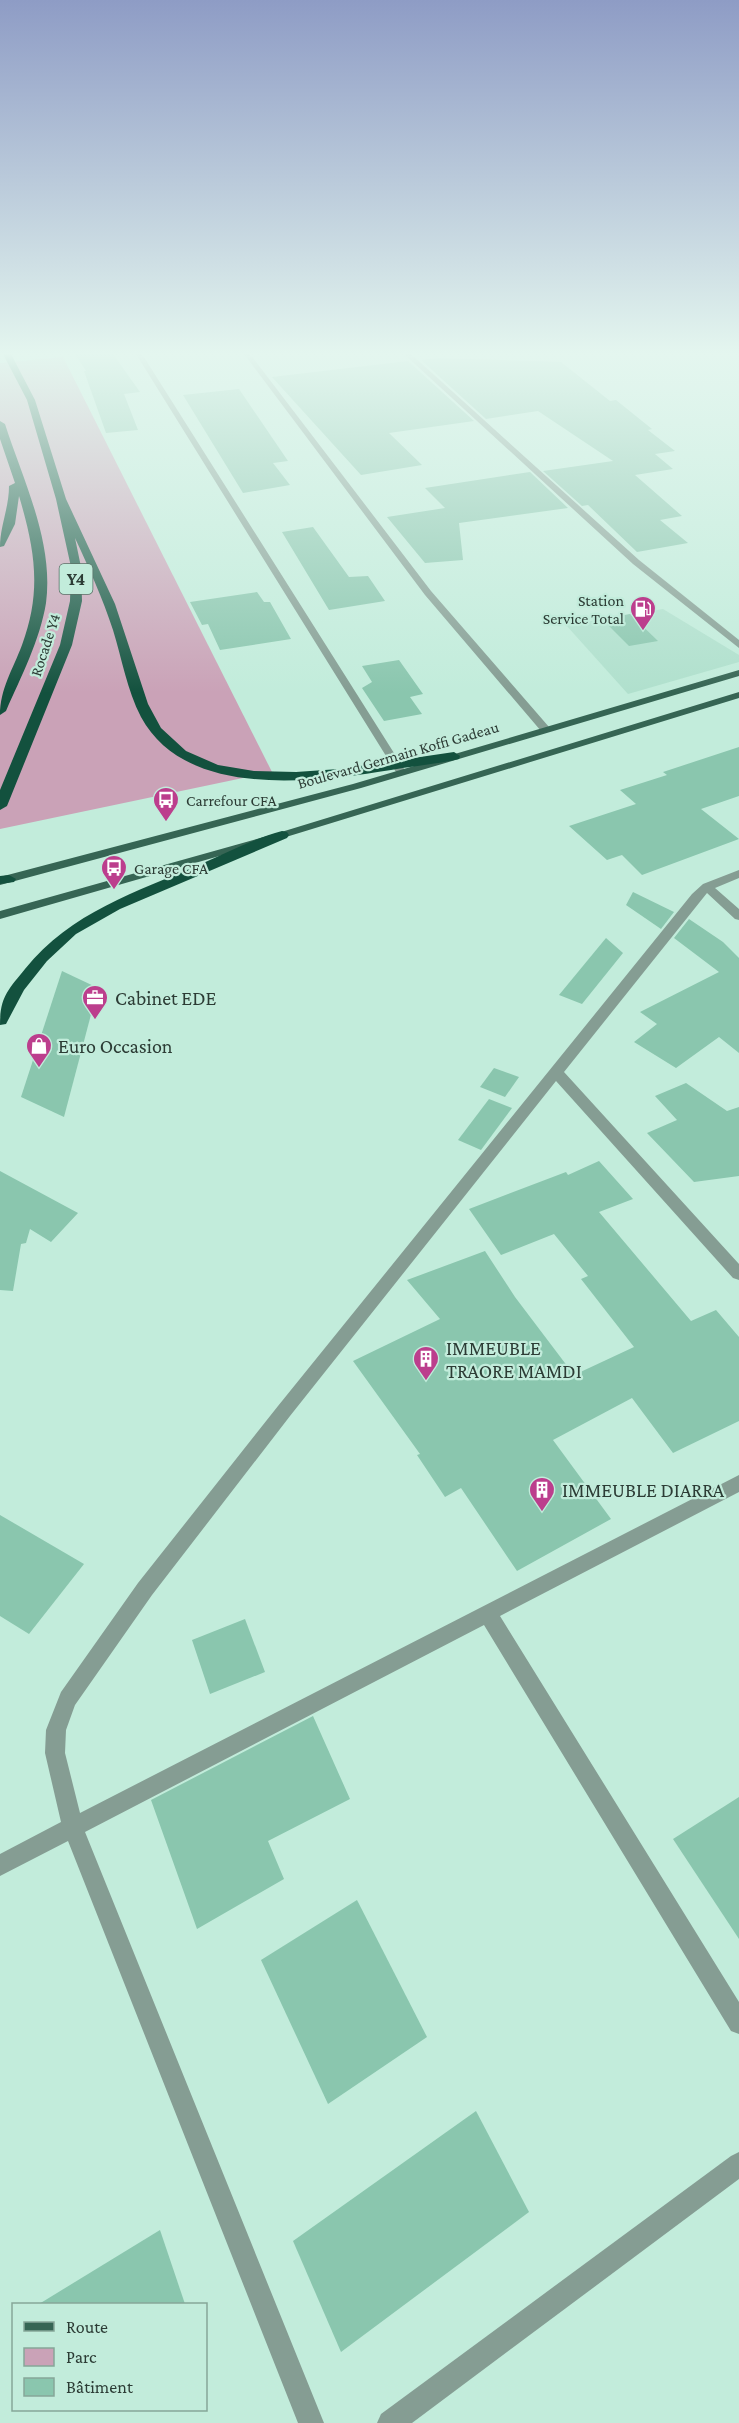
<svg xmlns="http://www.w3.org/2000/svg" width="739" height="2423" font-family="'Crimson Pro',serif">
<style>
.built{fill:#b0e0cd}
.green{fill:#caa2b7}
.building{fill:#8ac6ae}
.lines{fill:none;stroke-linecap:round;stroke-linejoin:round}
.minor{fill:#859d93;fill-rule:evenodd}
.major{fill:#366554;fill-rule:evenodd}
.highway{fill:#13513e;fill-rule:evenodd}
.labels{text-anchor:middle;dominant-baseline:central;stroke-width:4.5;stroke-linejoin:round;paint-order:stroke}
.far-poi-label{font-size:16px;fill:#2c3c35;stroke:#c2ecdb;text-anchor:start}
.far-street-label{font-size:16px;fill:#2c3c35;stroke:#c2ecdb}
.shield{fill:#c2ecdb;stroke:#597167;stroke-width:1.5}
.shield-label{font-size:18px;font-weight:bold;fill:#2c3c35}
.poi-label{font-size:20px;fill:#2c3c35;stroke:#c2ecdb;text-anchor:start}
</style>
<rect width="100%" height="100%" fill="#c2ecdb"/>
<path class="built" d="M663,609L739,655V662L628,694L566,625Z"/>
<path class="green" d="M63,357L272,772L0,829V363Z"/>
<g class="building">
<path d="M75,354H113L140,392L124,394L138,430L106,433L84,371H86Z"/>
<path d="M438,358L561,362L610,401L616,400L652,429L648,430L675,451L655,454L673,469L635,475L682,516L660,520L688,543L637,552L588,505L582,506L543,471L613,461L538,411L486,419L421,360Z"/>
<path d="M408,361L474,421L389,433L422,465L361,475L272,377Z"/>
<path d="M239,389L288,461L273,463L290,485L243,493L183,395Z"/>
<path d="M530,472L568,508L459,523L463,560L425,563L387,517L445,508L425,488Z"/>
<path d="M313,527L349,577L368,576L385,601L329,610L282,532Z"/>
<path d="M257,592L264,602H270L291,639L220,650L208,624L202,625L190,602Z"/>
<path d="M630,614L658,641L629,646L602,619Z"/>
<path d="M399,660L423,694L410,697L422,714L384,721L362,688L372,682L362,666Z"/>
<path d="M739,747V796L701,809L739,839L642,875L622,855L607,860L569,826L636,804L620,790L667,775L663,772Z"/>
<path d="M633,892L674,912L661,929L626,905Z"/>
<path d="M689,919L723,942L739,958V1053L719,1037L676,1068L634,1042L657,1024L640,1012L719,972L674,938Z"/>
<path d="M606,938L623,953L582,1004L559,995Z"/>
<path d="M62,971L98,988L64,1117L21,1097Z"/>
<path d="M494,1068L519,1077L505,1097L480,1087Z"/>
<path d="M686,1083L727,1111L739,1107V1176L694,1182L647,1133L677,1120L655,1096Z"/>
<path d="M489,1099L512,1108L481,1150L458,1140Z"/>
<path d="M599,1161L633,1199L599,1212L691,1321L716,1310L739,1337V1421L673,1453L632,1398L553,1440L611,1519L517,1571L461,1488L445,1497L417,1455L420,1454L353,1361L440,1319L407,1280L485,1251L515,1297L574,1375L634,1347L581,1279L588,1276L554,1234L501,1255L469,1209L566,1172L568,1175Z"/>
<path d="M0,1171L78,1213L51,1242L30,1229L26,1243L21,1244L13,1291L0,1290Z"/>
<path d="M0,1515L84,1564L29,1634L0,1616Z"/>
<path d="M245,1619L265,1672L210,1694L192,1640Z"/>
<path d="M313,1716L350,1799L268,1841L284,1879L197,1929L151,1800Z"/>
<path d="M739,1797V1939L673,1839Z"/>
<path d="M357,1900L427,2037L328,2104L261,1960Z"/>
<path d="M476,2111L529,2212L341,2352L293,2241Z"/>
<path d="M160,2230L185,2304H39Z"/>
</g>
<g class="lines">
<g class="minor">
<path d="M136,354H142L406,772L405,774H397L396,772Z"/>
<path d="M244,354H250L431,591L549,727V731H541L425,595Z"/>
<path d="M404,354H411L639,560L739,640V648L633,564Z"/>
<path d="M739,870V878L715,888L739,909V920L735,919L707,893L564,1072L739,1264V1280L733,1278L556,1081L290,1416L152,1595L75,1705L66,1730L65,1753L80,1813L739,1475V1492L500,1616L739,2002V2034L731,2031L484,1625L85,1832L324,2423H298L68,1841L0,1876V1854L61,1822L45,1753L46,1730L61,1692L138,1583L278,1406L692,894L703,884Z"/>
<path d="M739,2152V2179L412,2423H377L381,2414L731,2156Z"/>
</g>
<g class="major">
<path d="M739,670V676L361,788L0,885V877L353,784Z"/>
<path d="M739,692V698L286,837L0,919V911L278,833Z"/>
</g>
<g class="highway">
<path d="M3,354H11L35,400L66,499L115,604L148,704L161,728L186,751L218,765L254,771L296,772L339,769L454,752L460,756L459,759C437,764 414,766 391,770C314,782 186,800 141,717C127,690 122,659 113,630C103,599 89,568 75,538L81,567L82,601L72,645L7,806L0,810V790L60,645L70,601L71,567L56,499L27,400Z"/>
<path d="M0,421L5,424C23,480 54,542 46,603C40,640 21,677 6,711L0,715C0,689 13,669 22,645C42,591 35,550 19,496L15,524L4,546L0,547C0,526 9,508 9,486L15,483L0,439Z"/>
<path d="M282,831L287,832L289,835L287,838L120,909L76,934L47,961L24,990L6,1024L0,1025C0,997 8,990 25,969C71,912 136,892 201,864C227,853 255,838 282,831Z"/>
<path d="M9,875L16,879L14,882L0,884V876Z"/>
</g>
</g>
<linearGradient id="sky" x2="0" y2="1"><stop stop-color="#8e9cc5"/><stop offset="0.51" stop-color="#e4f6ef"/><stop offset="1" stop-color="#e4f6ef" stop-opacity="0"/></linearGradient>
<rect width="739" height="693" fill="url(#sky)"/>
<defs>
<symbol id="fuel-pin" viewBox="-11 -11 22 30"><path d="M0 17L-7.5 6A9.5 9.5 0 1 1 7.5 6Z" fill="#bc3e8d" stroke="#c2ecdb"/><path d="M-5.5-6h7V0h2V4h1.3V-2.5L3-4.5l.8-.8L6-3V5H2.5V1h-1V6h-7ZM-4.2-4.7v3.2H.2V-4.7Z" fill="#fff"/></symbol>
<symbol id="bus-pin" viewBox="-11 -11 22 30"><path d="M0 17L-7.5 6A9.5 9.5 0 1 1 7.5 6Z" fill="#bc3e8d" stroke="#c2ecdb"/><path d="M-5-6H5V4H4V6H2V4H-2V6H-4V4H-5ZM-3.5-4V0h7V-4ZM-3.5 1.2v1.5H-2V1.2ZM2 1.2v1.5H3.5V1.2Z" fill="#fff"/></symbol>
<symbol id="office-pin" viewBox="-11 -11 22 30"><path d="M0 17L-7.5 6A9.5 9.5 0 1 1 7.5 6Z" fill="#bc3e8d" stroke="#c2ecdb"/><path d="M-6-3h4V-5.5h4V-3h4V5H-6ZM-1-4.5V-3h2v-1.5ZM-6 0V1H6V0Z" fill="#fff"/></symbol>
<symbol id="shop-pin" viewBox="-11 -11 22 30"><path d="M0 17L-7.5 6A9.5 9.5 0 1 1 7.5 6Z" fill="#bc3e8d" stroke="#c2ecdb"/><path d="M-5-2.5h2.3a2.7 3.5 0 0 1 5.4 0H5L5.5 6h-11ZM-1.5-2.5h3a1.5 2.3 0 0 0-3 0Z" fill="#fff"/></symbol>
<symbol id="building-pin" viewBox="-11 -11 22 30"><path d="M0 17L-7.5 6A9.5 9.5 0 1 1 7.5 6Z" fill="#bc3e8d" stroke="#c2ecdb"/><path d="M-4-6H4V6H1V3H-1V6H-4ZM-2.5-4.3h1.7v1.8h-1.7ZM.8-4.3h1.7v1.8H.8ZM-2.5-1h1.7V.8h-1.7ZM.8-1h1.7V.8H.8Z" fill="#fff"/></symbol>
</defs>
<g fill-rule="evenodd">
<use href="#fuel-pin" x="628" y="594" width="30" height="40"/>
<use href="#bus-pin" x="151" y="785" width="30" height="40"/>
<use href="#bus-pin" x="99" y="853" width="30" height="40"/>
<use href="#office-pin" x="80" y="983" width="30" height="40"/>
<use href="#shop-pin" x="24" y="1031" width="30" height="40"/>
<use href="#building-pin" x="411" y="1344" width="30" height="40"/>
<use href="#building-pin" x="527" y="1475" width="30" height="40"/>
</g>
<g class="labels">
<g class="far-poi-label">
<text x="624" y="600" text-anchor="end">Station<tspan x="624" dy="18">Service Total</tspan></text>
<text x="186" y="800">Carrefour CFA</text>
<text x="134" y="868">Garage CFA</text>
</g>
<g class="far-street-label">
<text transform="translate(45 645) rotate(-72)">Rocade Y4</text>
<text transform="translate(398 755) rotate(-16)">Boulevard Germain Koffi Gadeau</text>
</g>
<rect class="shield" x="59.5" y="564" width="33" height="30" rx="4.5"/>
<g class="shield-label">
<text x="76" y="579">Y4</text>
</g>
<g class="poi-label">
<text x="115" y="998">Cabinet EDE</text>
<text x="58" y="1046">Euro Occasion</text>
<text x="446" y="1348">IMMEUBLE<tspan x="446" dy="23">TRAORE MAMDI</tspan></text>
<text x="562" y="1490">IMMEUBLE DIARRA</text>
</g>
</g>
<rect x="12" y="2303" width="195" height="108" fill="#c2ecdb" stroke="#86a699" stroke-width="1.5"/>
<rect x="24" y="2322" width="30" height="9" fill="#366554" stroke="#86a699" stroke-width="1.5"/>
<text x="66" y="2333" font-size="18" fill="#2c3c35">Route</text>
<rect x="24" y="2348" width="30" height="18" fill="#caa2b7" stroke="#86a699" stroke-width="1.5"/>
<text x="66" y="2363" font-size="18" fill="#2c3c35">Parc</text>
<rect x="24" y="2378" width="30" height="18" fill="#8ac6ae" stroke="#86a699" stroke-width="1.5"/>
<text x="66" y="2393" font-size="18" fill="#2c3c35">Bâtiment</text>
</svg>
